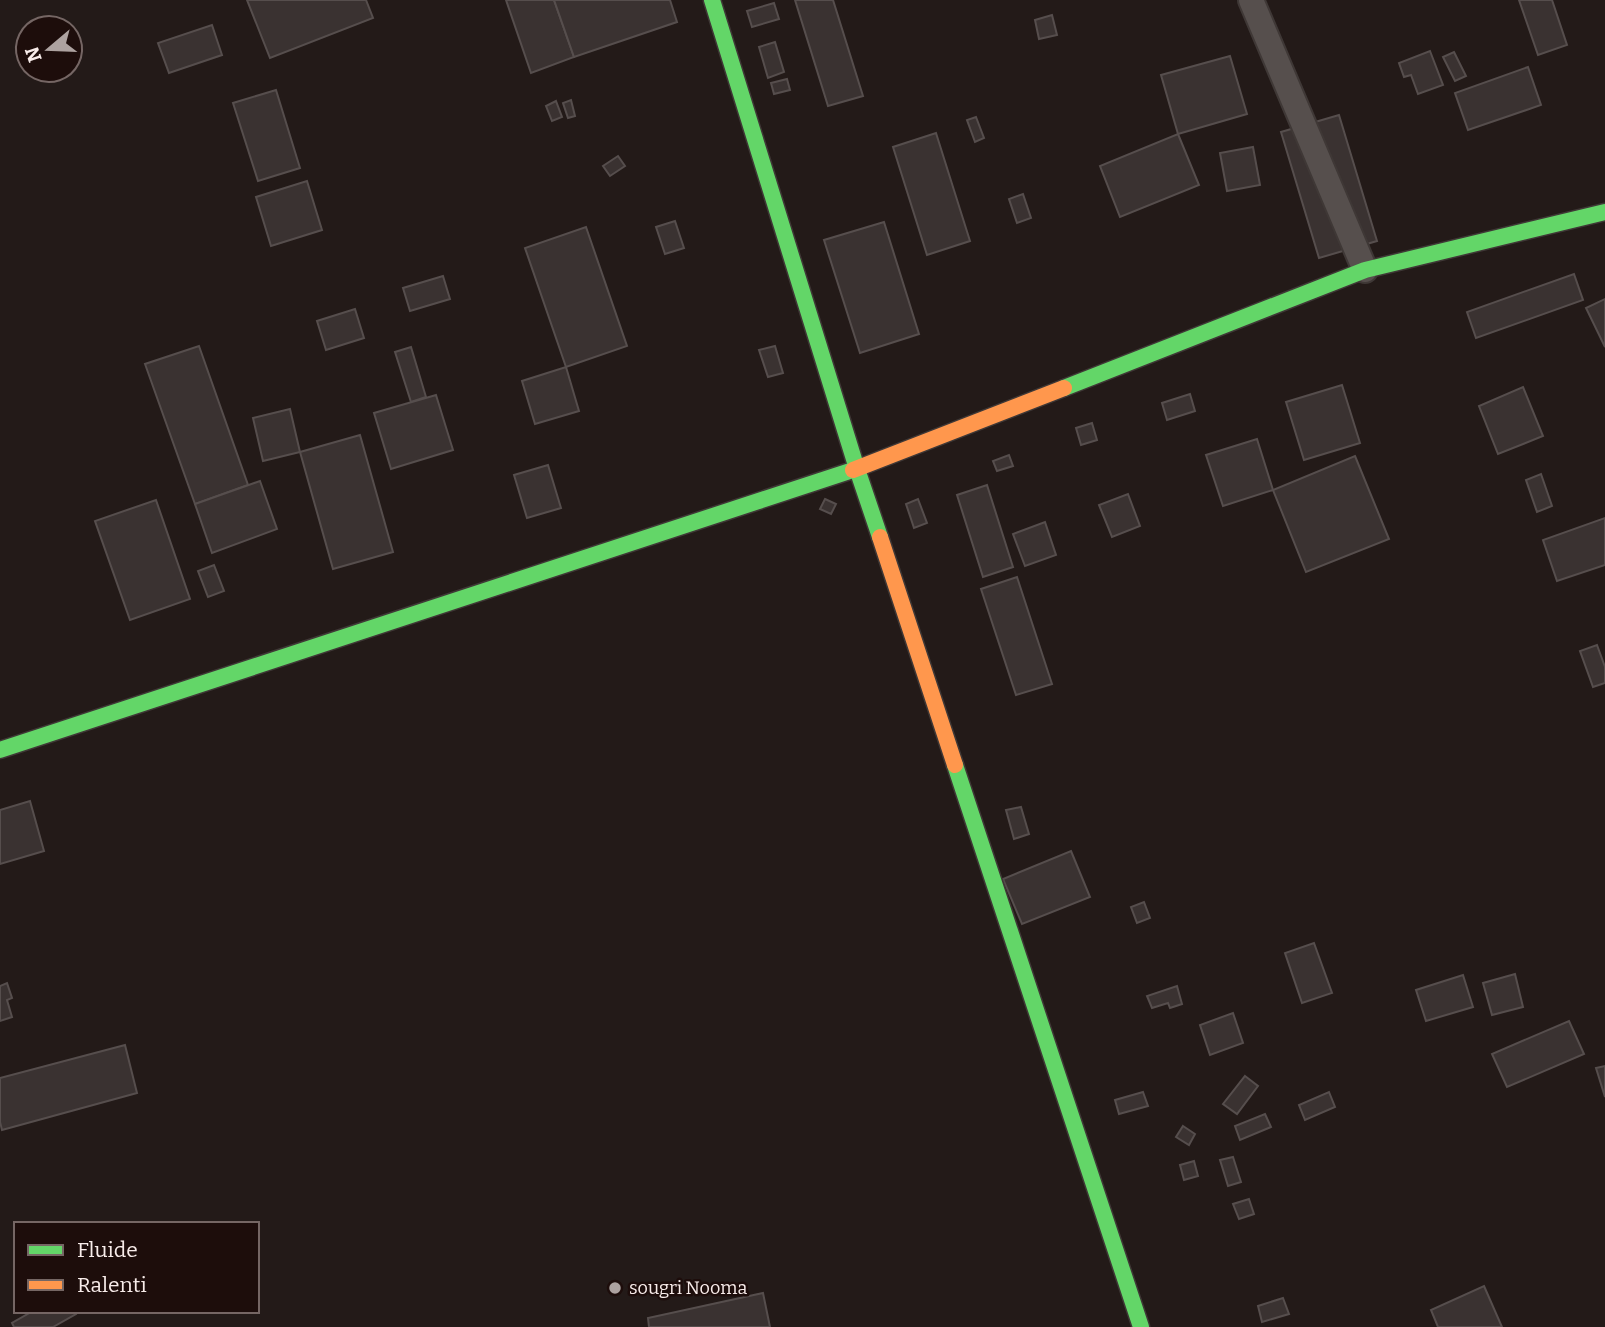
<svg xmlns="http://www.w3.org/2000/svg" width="1605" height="1327" font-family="Bitter,serif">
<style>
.building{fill:#3a3231;stroke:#564e4d;stroke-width:2}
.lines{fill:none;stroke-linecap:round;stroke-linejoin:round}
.street-casing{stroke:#3f3836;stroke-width:28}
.fast-casing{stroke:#3f3836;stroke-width:19}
.slow-casing{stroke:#3f3836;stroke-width:19}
.street{stroke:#564f4d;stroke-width:24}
.fast{stroke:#63d668;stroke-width:16}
.slow{stroke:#ff974d;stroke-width:16}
.poi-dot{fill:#ada2a0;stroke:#1d0d0b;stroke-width:2.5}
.labels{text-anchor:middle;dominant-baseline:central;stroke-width:5;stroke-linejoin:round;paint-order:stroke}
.poi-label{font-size:18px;fill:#f8ecea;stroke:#1d0d0b;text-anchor:start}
</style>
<rect width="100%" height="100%" fill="#231a18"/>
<g class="building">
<path d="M247,0H366L373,18L270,58Z"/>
<path d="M506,0H554L574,57L531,73Z"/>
<path d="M554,0H670L677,22L574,57Z"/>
<path d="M795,0H833L863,96L828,106Z"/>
<path d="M1519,0H1552L1567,45L1538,55Z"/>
<path d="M774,3L779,19L752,27L747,11Z"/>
<path d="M1052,15L1057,35L1039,39L1035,20Z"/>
<path d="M212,25L222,55L169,73L158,43Z"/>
<path d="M775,42L784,72L768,78L759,47Z"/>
<path d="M1430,51L1443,85L1418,94L1411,75L1404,77L1399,63Z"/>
<path d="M1454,52L1466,76L1455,81L1443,57Z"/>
<path d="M1230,56L1247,114L1178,134L1161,75Z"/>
<path d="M1528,67L1541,105L1468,130L1455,93Z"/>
<path d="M787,79L790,90L774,94L771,83Z"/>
<path d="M276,90L300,168L258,181L233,103Z"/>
<path d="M571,100L575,116L568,118L563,103Z"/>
<path d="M556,101L562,117L552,121L546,106Z"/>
<path d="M1339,115L1377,241L1319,258L1281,132Z"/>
<path d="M976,117L984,138L975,142L967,120Z"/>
<path d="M936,133L970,241L927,255L893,147Z"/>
<path d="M1178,134L1199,185L1120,217L1100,166Z"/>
<path d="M1253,147L1260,185L1227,191L1220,153Z"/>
<path d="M618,156L625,166L610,176L603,166Z"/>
<path d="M307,181L322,230L271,246L256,197Z"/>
<path d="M1023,194L1031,218L1017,223L1009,199Z"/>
<path d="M675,221L684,248L665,254L656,227Z"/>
<path d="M884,222L919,334L860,353L824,240Z"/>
<path d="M586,227L627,346L566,367L525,248Z"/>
<path d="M1574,274L1583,300L1476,338L1467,312Z"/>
<path d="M443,276L450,299L410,311L403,288Z"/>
<path d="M1605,299V347L1586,308Z"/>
<path d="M355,309L364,338L326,350L317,321Z"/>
<path d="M199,346L248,485L195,504L145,364Z"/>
<path d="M775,346L783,373L768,377L759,350Z"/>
<path d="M411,347L426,397L411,402L395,352Z"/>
<path d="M566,367L579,411L535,424L522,381Z"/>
<path d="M1342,385L1360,443L1304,460L1286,402Z"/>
<path d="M1523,387L1543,436L1498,454L1479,406Z"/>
<path d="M1190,394L1195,411L1167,420L1162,403Z"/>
<path d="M436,395L453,450L391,469L374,413Z"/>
<path d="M290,409L300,452L263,461L253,418Z"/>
<path d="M1092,423L1097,440L1081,445L1076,428Z"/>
<path d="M360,435L393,552L333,569L300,452Z"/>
<path d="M1257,439L1273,490L1223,506L1206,455Z"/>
<path d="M1009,455L1013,466L997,471L993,461Z"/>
<path d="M1355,456L1389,539L1306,572L1273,490Z"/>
<path d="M548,465L561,508L527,518L514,475Z"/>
<path d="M1541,474L1552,506L1537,512L1526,480Z"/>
<path d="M260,481L277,529L212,553L195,504Z"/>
<path d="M987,485L1013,567L983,577L957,495Z"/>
<path d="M1128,494L1140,526L1112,537L1099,505Z"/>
<path d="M825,499L836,504L831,514L820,509Z"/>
<path d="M918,499L927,523L914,528L906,504Z"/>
<path d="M156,500L190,599L130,620L95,521Z"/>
<path d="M1605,518V565L1557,581L1543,540Z"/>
<path d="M1045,522L1056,555L1025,566L1013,534Z"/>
<path d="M214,565L224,591L208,597L198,571Z"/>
<path d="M1017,577L1052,684L1016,695L981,589Z"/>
<path d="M1597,645L1605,667V683L1593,687L1580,651Z"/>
<path d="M30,801L44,851L0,864V810Z"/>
<path d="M1021,807L1029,834L1014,839L1006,810Z"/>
<path d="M1071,851L1090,897L1022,924L1003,879Z"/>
<path d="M1144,902L1150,918L1137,923L1131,907Z"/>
<path d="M1314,943L1332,993L1302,1003L1285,953Z"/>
<path d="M1515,974L1523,1007L1492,1015L1483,983Z"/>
<path d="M1463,975L1473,1007L1426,1021L1416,990Z"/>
<path d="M7,983L12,998L7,1000L12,1017L0,1021V986Z"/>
<path d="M1177,986L1182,1004L1170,1008L1168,1003L1152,1008L1147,996Z"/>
<path d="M1233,1013L1243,1043L1210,1055L1200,1025Z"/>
<path d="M1569,1021L1584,1054L1507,1087L1492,1054Z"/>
<path d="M125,1045L137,1093L2,1130L0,1122V1078Z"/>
<path d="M1605,1066V1097L1596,1068Z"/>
<path d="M1245,1076L1258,1086L1237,1114L1223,1104Z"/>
<path d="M1143,1092L1148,1106L1119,1114L1115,1100Z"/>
<path d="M1329,1092L1335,1107L1305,1120L1299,1105Z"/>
<path d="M1265,1114L1271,1127L1240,1140L1235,1126Z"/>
<path d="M1183,1126L1195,1134L1189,1145L1176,1137Z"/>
<path d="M1233,1157L1241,1182L1228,1186L1220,1160Z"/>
<path d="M1194,1161L1198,1176L1184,1180L1180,1165Z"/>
<path d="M1249,1199L1254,1214L1239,1219L1233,1204Z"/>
<path d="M1484,1286L1502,1327H1438L1431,1310Z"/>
<path d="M763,1293L770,1327H649L648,1318Z"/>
<path d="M1283,1298L1289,1314L1262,1322L1258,1306Z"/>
<path d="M33,1311H75L76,1314L53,1327H14L12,1323Z"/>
</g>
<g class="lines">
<defs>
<path id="street" d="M1251,0L1365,270"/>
<g id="fast">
<path d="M712,0L857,469L880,537"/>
<path d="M1064,388L1365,270L1605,212"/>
<path d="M0,750L853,470"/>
<path d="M955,765L1141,1327"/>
</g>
<g id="slow">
<path d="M853,470L1064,388"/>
<path d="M880,537L955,765"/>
</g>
</defs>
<use href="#street" class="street-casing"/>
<use href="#fast" class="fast-casing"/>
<use href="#slow" class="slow-casing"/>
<use href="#street" class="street"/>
<use href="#fast" class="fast"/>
<use href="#slow" class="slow"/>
</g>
<circle class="poi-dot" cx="615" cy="1288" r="7"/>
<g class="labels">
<g class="poi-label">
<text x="629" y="1288">sougri Nooma</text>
</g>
</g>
<rect x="14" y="1222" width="245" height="91" fill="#1d0d0b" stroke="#756664" stroke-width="2"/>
<rect x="28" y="1245" width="35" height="10" fill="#63d668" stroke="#756664" stroke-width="2"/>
<text x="77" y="1257" font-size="21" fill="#f8ecea">Fluide</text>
<rect x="28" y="1280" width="35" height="10" fill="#ff974d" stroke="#756664" stroke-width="2"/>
<text x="77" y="1292" font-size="21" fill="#f8ecea">Ralenti</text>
<g transform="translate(49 49) rotate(251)"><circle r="33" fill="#1d0d0b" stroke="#756664" stroke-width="2"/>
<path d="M0-5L12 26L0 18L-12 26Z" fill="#ada2a0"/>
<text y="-10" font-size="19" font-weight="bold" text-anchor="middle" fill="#f8ecea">N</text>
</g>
</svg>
